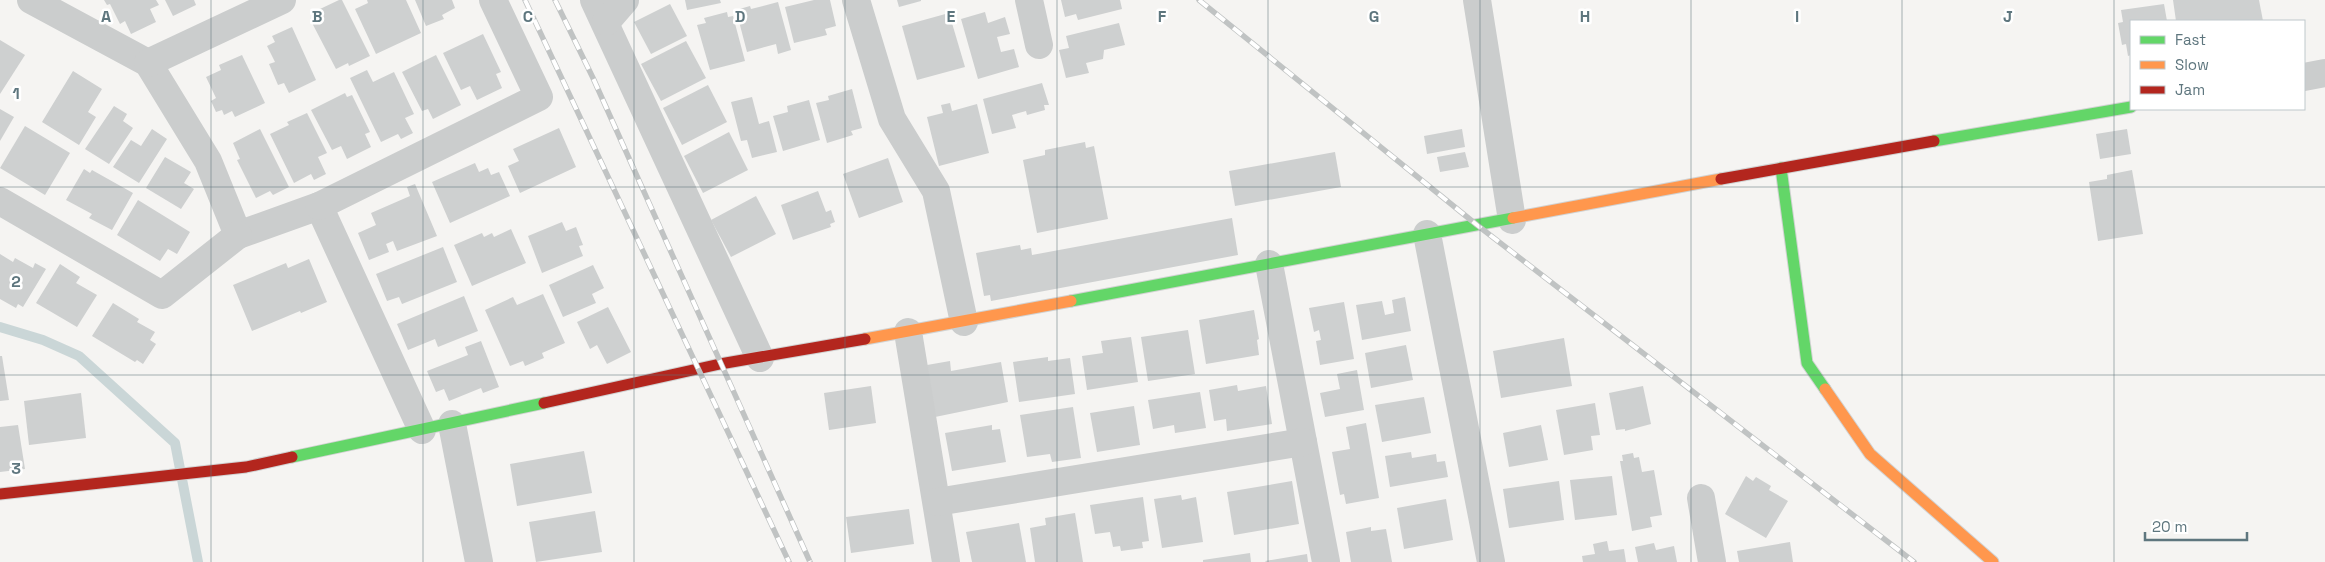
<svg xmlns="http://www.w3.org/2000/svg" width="2325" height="562" font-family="'Space Grotesk',sans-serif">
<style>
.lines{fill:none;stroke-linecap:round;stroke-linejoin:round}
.stream{stroke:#cad6d7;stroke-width:10}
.building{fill:#ced0d0}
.fast-casing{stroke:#d1d2d2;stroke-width:13}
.slow-casing{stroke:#d1d2d2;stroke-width:13}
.jam-casing{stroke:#d1d2d2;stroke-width:13}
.street{stroke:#cbcdcd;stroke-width:28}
.fast{stroke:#63d668;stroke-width:11}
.slow{stroke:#ff974d;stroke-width:11}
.jam{stroke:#b3261e;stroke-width:11}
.rail-casing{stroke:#c0c3c3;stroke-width:5.5}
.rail{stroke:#fff;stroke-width:4;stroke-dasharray:11;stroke-linecap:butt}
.grid{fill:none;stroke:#5e767e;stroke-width:1;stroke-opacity:0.55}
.grid-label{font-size:16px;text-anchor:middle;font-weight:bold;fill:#5e767e;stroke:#fff;stroke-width:5;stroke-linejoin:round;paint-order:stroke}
</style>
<rect width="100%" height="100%" fill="#f5f4f2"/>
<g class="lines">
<path class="stream" d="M0,327L43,340L79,356L175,443L198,562"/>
</g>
<g class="building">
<path d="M104,0H156L159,5L150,9L156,22L131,34L125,21L120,24L110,4L107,5Z"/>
<path d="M165,0H194L196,5L173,16Z"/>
<path d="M339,0H342L370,56L349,66L348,63L336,69L310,19L322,13L320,9Z"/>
<path d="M367,0H406L421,33L376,54L355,9L368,3Z"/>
<path d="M415,0H452L455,8L442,15L444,19L426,26Z"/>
<path d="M685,0H720L721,3L687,10Z"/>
<path d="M814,0H830L836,26L825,29L827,35L794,43L785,7Z"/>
<path d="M897,0H921V1L899,7Z"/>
<path d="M1061,0H1120L1122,9L1078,20L1076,14L1065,17Z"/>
<path d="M2173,0H2259L2263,21H2176Z"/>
<path d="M778,2L791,50L778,54L776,44L747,52L736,10L750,6L751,9Z"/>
<path d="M670,4L687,36L651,54L634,22Z"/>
<path d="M2164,4L2167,21H2131V55L2128,56L2126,44L2122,45L2118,23L2123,22L2121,10Z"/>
<path d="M727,12L728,17L733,16L745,61L710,70L697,25L706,23L704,18Z"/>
<path d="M985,12L988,23L1005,17L1010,34L997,37L1001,52L1014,49L1019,67L978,79L961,19Z"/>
<path d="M949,13L965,67L917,80L902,26Z"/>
<path d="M1119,23L1125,45L1104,50L1103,59L1086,63L1089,73L1066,78L1059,50L1069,48L1066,36Z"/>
<path d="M292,27L316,80L289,93L284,83L278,85L269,64L275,62L267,46L275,42L272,36Z"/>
<path d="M483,34L501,72L496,74L502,88L477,100L470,86L461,90L443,53Z"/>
<path d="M0,40L25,55L0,94Z"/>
<path d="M686,41L706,78L661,101L641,64Z"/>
<path d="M242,55L265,103L235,117L232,111L224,115L222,110L216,112L211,101L216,98L206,77L221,70L219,65Z"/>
<path d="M436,55L461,105L433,119L428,109L422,111L402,72Z"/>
<path d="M367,70L373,82L394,72L414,114L405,118L413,133L401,139L398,134L381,142L350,78Z"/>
<path d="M73,71L102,89L88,112L96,117L79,145L42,122Z"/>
<path d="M1042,83L1049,105H1044L1045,110L1027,115L1026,111L1012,115L1016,128L992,134L983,99Z"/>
<path d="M708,85L727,122L682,145L663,108Z"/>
<path d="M852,89L862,128L851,131L853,135L827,143L816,103L829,100L828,96Z"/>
<path d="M345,93L347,97L352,95L370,132L365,134L371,147L347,159L341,146L332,150L311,110Z"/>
<path d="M752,97L759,124L769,121L777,152L752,158L747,140L741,141L731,102Z"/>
<path d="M809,100L820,140L783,151L773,116L788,112L787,106Z"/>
<path d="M950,103L952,111L977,104L989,153L939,166L927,117L943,113L941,105Z"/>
<path d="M114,106L127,114L123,121L133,128L109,164L85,149Z"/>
<path d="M0,109L14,117L0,141Z"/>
<path d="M307,113L327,153L318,157L326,174L314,180L311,174L294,183L270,134L289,125L287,122Z"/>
<path d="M25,126L70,153L45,195L0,168Z"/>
<path d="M559,128L576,167L520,193L508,166L519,161L513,149Z"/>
<path d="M152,129L167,139L139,183L113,167L131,140L141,146Z"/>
<path d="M260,129L289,187L273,195L270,191L256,198L237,160L240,159L233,143Z"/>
<path d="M1462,129L1465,147L1427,154L1424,136Z"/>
<path d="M2127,129L2131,154L2100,159L2096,134Z"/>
<path d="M729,132L748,170L703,193L684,156Z"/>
<path d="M1085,142L1086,148L1094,146L1108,219L1037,233L1023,160L1045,155V150Z"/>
<path d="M1335,152L1341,187L1235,206L1229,171Z"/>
<path d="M1465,152L1469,167L1440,172L1437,157Z"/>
<path d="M165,157L191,172L184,183L194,189L181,209L146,188Z"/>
<path d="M888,158L903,202L859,218L843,174Z"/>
<path d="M475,163L479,172L488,168L491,175L499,172L510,196L450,223L432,182Z"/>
<path d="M84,169L90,173L92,170L133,193L112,230L89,218L92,214L66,200Z"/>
<path d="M2132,170L2143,234L2098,241L2089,182L2107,179V175Z"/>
<path d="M415,184L437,236L397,251L393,241L386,244L389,252L369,260L358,233L376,225L371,213L410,196L407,187Z"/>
<path d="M818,191L826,212L831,210L835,222L830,224L831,227L793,240L781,205Z"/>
<path d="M756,196L776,234L731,257L711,220Z"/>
<path d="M138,200L190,232L177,254L168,249L160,261L117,235Z"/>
<path d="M1232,218L1238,255L991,301L990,295L984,296L976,253L1020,245L1021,250L1031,248L1032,255Z"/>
<path d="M562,222L566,231L576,227L583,245L579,246L583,256L542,273L528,236Z"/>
<path d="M511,229L526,263L472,286L454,245L482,233L484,237L492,233L494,237Z"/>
<path d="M443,247L457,282L402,304L399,297L387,301L376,274Z"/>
<path d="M0,254L13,262L15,258L33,268L35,263L46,269L23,307L18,304L16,308L0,299Z"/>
<path d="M309,259L327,302L301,313L300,311L252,331L233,285L286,263L288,268Z"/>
<path d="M60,264L80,277L76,283L97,295L77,327L36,303Z"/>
<path d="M593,265L604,288L592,294L596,303L563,317L549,285Z"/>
<path d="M543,294L565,343L542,353L544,358L525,366L523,361L510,366L485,310L513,297L517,305Z"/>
<path d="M464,296L478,331L438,347L435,339L408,350L397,324Z"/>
<path d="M1405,297L1411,331L1362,340L1356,305L1382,301L1385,315L1394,313L1392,300Z"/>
<path d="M1344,302L1354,359L1320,365L1316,341L1321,340L1319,330L1314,332L1309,308Z"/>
<path d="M113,303L139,319L137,322L155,332L150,340L156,344L143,364L137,360L135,362L92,336Z"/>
<path d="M608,307L631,352L607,364L597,345L590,349L577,322Z"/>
<path d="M1254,310L1259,339L1257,340L1259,355L1206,364L1199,320Z"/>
<path d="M1188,330L1195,374L1148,381L1141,337Z"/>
<path d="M1131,337L1138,382L1087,390L1082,356L1103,353L1101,341Z"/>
<path d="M1564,338L1572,386L1501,398L1493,351Z"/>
<path d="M481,341L499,387L483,393L481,388L449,401L444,389L436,392L427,371L468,355L465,347Z"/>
<path d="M1406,345L1413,380L1371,388L1365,353Z"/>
<path d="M0,356H2L9,400L0,401Z"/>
<path d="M1048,357V361L1070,358L1075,394L1019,402L1013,362Z"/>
<path d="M950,361L951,371L1001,362L1008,402L935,417L927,365Z"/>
<path d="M1357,370L1364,410L1325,417L1320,393L1340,389L1337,374Z"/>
<path d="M1237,385L1238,391L1266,386L1272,424L1227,431L1226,419L1214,421L1209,390Z"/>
<path d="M871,386L876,423L829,430L824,393Z"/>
<path d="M1643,386L1651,424L1625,431V429L1616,430L1609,393Z"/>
<path d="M1200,392L1206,428L1175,433L1174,425L1153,429L1148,400Z"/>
<path d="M81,393L86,438L29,445L24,401Z"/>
<path d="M1424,397L1431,433L1382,442L1375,405Z"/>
<path d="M1595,403L1600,435L1591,436L1593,450L1564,455L1556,410Z"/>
<path d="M1134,406L1140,445L1097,452L1090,413Z"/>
<path d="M1073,407L1081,458L1052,462L1050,454L1027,457L1020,415Z"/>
<path d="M1366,423L1379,498L1346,504L1344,494L1340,495L1332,452L1350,449L1346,427Z"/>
<path d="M18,425L25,469L0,472V427Z"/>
<path d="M992,425V430L1000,429L1006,462L952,471L945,433Z"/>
<path d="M1541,425L1548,460L1509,467L1503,433Z"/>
<path d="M584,451L592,493L517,506L510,464Z"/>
<path d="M1411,452L1412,458L1436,454L1437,462L1445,461L1448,477L1390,487L1385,456Z"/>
<path d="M1633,453L1634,458L1639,457L1642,472L1654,470L1662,515L1650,517L1652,527L1632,531L1620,461H1623L1622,455Z"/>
<path d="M1612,476L1617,515L1575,520L1570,480Z"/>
<path d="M1746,476L1753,481L1756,477L1771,486L1769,490L1788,501L1766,538L1725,514Z"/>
<path d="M1292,481L1299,524L1234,535L1227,492Z"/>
<path d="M1559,481L1564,520L1509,528L1503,489Z"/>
<path d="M1181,495L1182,500L1196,497L1203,542L1162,548L1154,499Z"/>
<path d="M1143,497L1149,541L1142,542L1143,548L1121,551L1120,546L1113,547L1110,532L1095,534L1090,505Z"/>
<path d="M1446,499L1453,540L1404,549L1397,508Z"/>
<path d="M909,509L914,544L851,553L846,517Z"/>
<path d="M595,511L602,552L536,562L529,522Z"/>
<path d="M1075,513L1083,562H1035L1030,528L1046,525L1045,518Z"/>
<path d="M1019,523L1026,562H972L966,532Z"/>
<path d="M1371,527V531L1386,529L1392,562H1351L1346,532Z"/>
<path d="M1607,541L1609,551L1624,549L1626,562H1583L1582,556L1595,554L1593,544Z"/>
<path d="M1790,542L1793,562H1739L1737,551Z"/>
<path d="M1654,543L1656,550L1674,546L1677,562H1638L1635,547Z"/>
<path d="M1250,553L1251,562H1203V560Z"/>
<path d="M1307,554L1308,562H1266L1265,561Z"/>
</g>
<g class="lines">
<defs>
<g id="fast">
<path d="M1934,141L2131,107"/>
<path d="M1781,168L1807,363L1825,389"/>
<path d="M1071,301L1513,218"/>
<path d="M292,457L544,403"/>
</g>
<g id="slow">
<path d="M1513,218L1721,179"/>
<path d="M865,339L1071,301"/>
<path d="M1825,389L1870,454L1993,562"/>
</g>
<g id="jam">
<path d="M1721,179L1934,141"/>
<path d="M544,403L720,364L865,339"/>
<path d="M0,494L246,467L292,457"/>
</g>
</defs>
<use href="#fast" class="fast-casing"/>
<use href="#slow" class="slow-casing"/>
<use href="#jam" class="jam-casing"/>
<g class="street">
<path d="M31,0L148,63L208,161L238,235L319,206L422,430"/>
<path d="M594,0L760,358"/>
<path d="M856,0L892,119L936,191L964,322"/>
<path d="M1029,0L1039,45"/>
<path d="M1477,0L1512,220"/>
<path d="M606,22L625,0"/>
<path d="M148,63L282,0"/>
<path d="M2304,77L2325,73"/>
<path d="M0,201L162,295L238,235"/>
<path d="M319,206L539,97L493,0"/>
<path d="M1427,234L1491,562"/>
<path d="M1269,264L1326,562"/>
<path d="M908,332L946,562"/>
<path d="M452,424L479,562"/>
<path d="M1701,498L1712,562"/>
<path d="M937,502L1303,442"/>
</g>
<use href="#fast" class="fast"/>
<use href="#slow" class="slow"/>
<use href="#jam" class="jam"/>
<defs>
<g id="rail">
<path d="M525,0L789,562"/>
<path d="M555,0L593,78L810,562"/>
<path d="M1199,0L1477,225L1914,562"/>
</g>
</defs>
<use href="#rail" class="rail-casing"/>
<use href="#rail" class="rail"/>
</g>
<path class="grid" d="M211,0V562M423,0V562M634,0V562M845,0V562M1057,0V562M1268,0V562M1480,0V562M1691,0V562M1902,0V562M2114,0V562M0,187H2325M0,375H2325"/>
<g class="grid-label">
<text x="106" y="22">A</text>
<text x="317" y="22">B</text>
<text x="528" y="22">C</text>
<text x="740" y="22">D</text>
<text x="951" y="22">E</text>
<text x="1162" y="22">F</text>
<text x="1374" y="22">G</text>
<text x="1585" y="22">H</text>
<text x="1797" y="22">I</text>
<text x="2008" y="22">J</text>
<text x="16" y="99">1</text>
<text x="16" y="287">2</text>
<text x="16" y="474">3</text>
</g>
<rect x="2130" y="20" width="175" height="90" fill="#ffffff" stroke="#bfc8cb"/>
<rect x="2140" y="36" width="25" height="8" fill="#63d668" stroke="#bfc8cb"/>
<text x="2175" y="45" font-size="15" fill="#5e767e">Fast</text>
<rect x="2140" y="61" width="25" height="8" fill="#ff974d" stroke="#bfc8cb"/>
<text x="2175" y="70" font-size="15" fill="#5e767e">Slow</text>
<rect x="2140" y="86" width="25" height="8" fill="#b3261e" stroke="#bfc8cb"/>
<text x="2175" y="95" font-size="15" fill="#5e767e">Jam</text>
<path d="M2145 532v8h102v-8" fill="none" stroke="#5e767e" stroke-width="2.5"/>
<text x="2152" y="532" font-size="15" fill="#5e767e" stroke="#ffffff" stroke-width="4" paint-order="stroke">20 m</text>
</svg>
